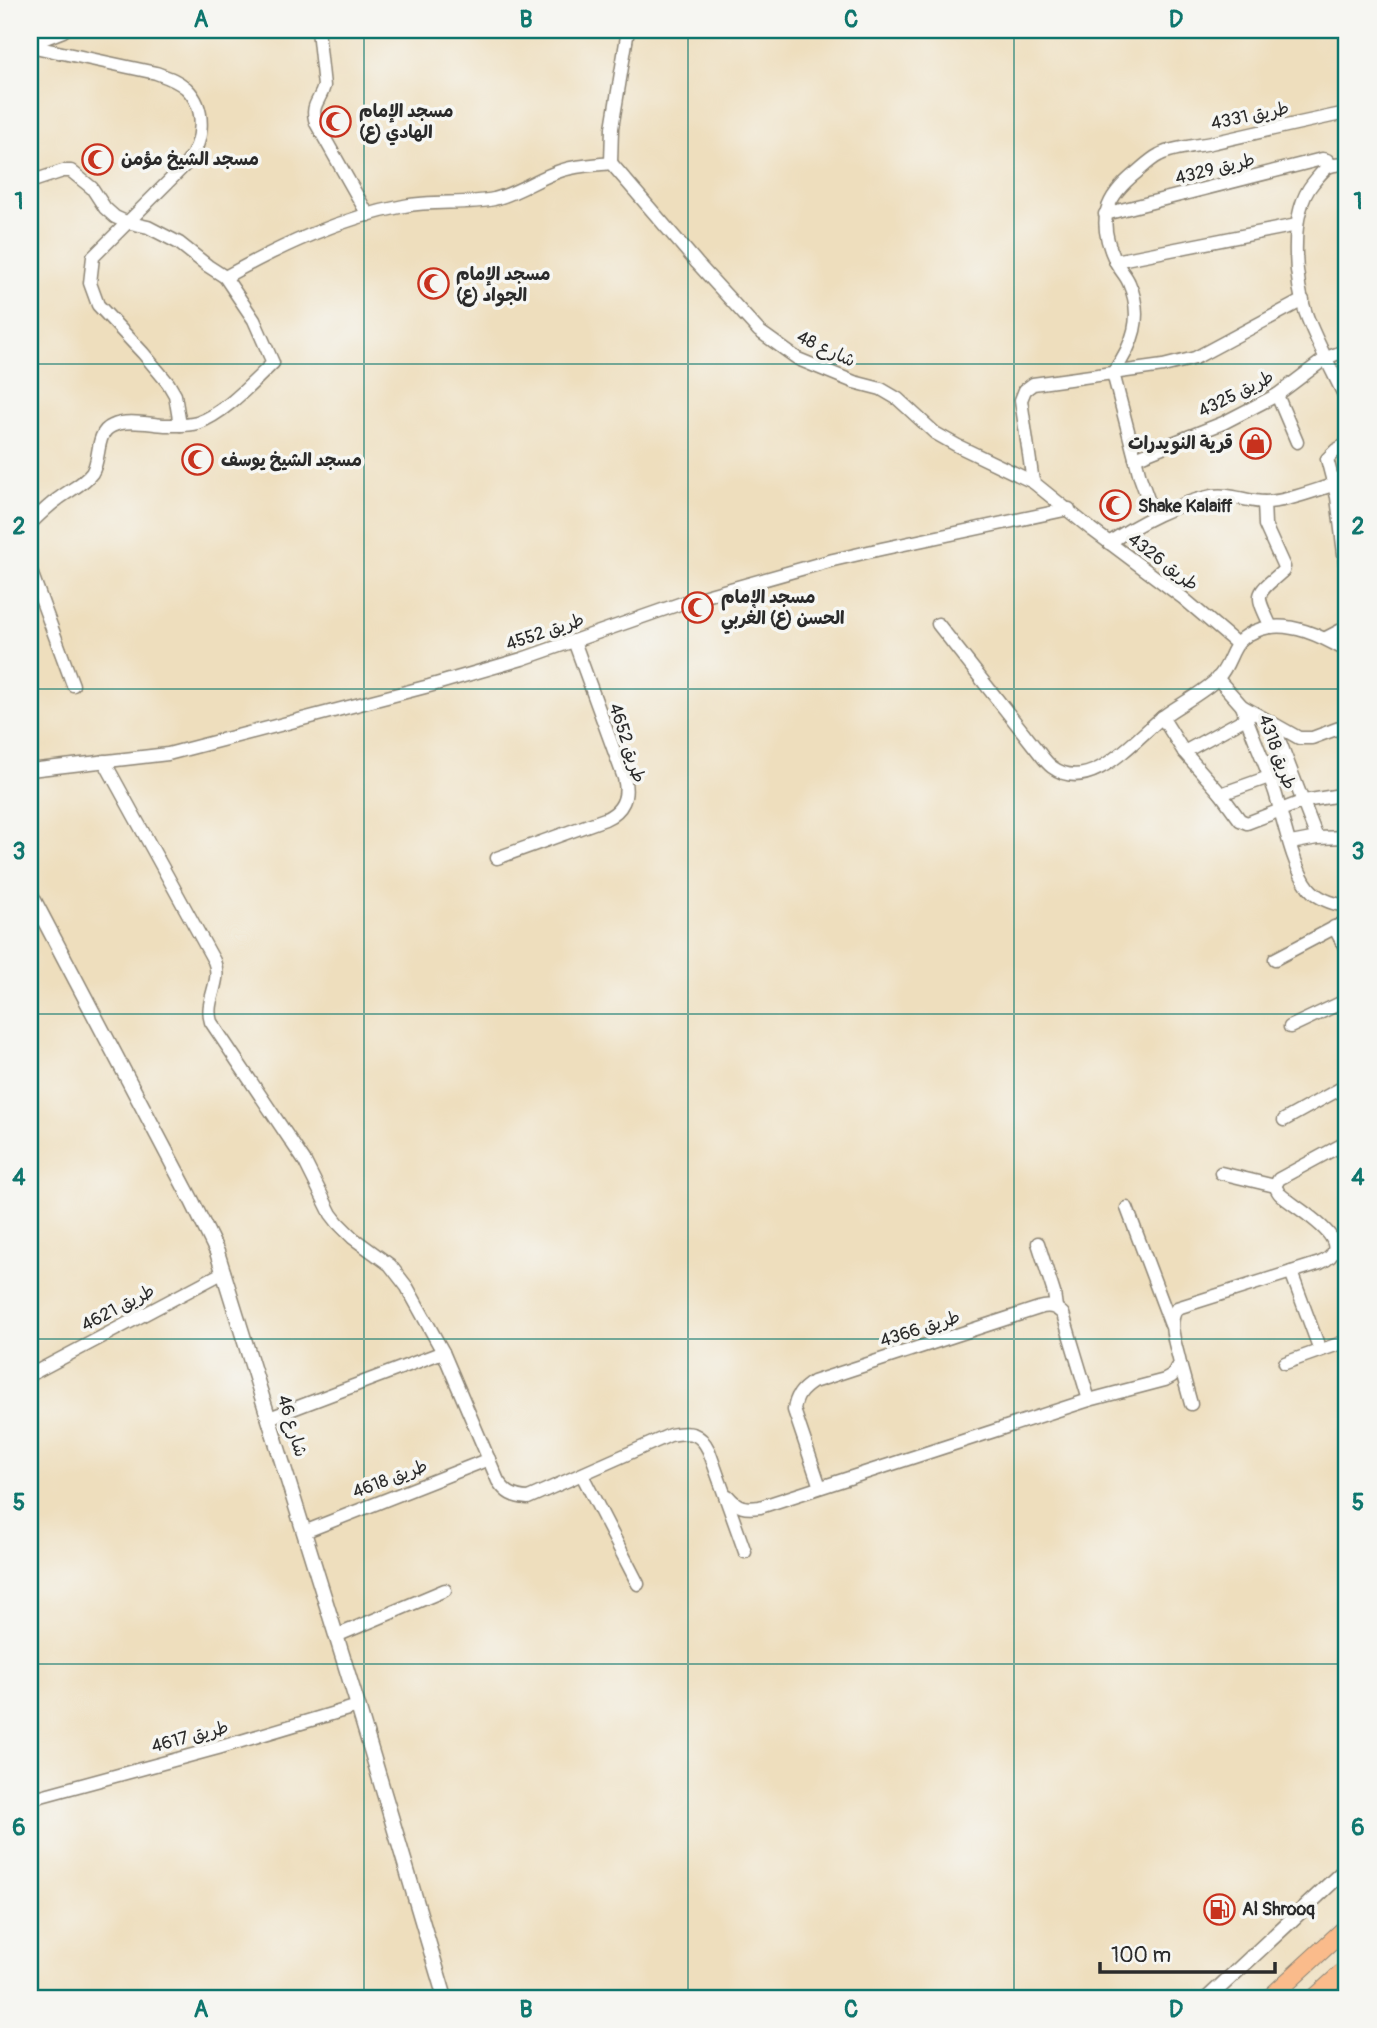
<svg xmlns="http://www.w3.org/2000/svg" width="1377" height="2028" font-family="Pangolin,'Playpen Sans Arabic',sans-serif">
<style>
.lines{fill:none;stroke-linecap:round;stroke-linejoin:round}
.minor-casing{stroke:#8c8474;stroke-width:15}
.tertiary-casing{stroke:#8c8474;stroke-width:17}
.primary-casing{stroke:#8c8474;stroke-width:20}
.minor{stroke:#fff;stroke-width:12}
.tertiary{stroke:#fff;stroke-width:14}
.primary{stroke:#fabb8b;stroke-width:18}
.grid{fill:none;stroke:#0f766e;stroke-width:2;stroke-opacity:0.55}
.labels{text-anchor:middle;dominant-baseline:central;stroke-width:7;stroke-linejoin:round;paint-order:stroke}
.poi-label{font-size:18px;font-weight:bold;fill:#2b2b2b;stroke:#f6f6f2;text-anchor:start}
.street-label{font-size:18px;fill:#2b2b2b;stroke:#f6f6f2}
.neatline{fill:none;stroke:#0f766e;stroke-width:2.5}
.grid-label{font-size:23px;text-anchor:middle;font-weight:bold;fill:#0f766e}
</style>
<rect width="100%" height="100%" fill="#f6f6f2"/>
<filter id="ink" filterUnits="userSpaceOnUse"><feTurbulence type="fractalNoise" baseFrequency=".0143" numOctaves="2"/><feDisplacementMap in="SourceGraphic" scale="14" xChannelSelector="R" yChannelSelector="G"/><feConvolveMatrix kernelMatrix="1 2 1 2 8 2 1 2 1" color-interpolation-filters="sRGB"/></filter>
<filter id="wash" filterUnits="userSpaceOnUse"><feTurbulence type="fractalNoise" baseFrequency=".00686" numOctaves="4" result="noise"/><feDisplacementMap in="SourceGraphic" scale="28" xChannelSelector="R" yChannelSelector="G"/><feGaussianBlur stdDeviation="1.57" result="paint"/><feColorMatrix in="noise" values="0 0 0 0 0 0 0 0 0 0 0 0 0 0 0 0 0 1.4 0 .05"/><feComposite in="paint" operator="in"/></filter>
<g filter="url(#wash)">
<rect width="100%" height="100%" fill="#eedebd"/>
</g>
<g filter="url(#ink)">
<g class="lines">
<defs>
<g id="minor">
<path d="M318,30L324,86C320,102 310,104 316,123L368,215"/>
<path d="M30,46L156,73C167,77 177,80 186,88C207,108 204,142 187,163L93,257L90,283L98,305L143,353L168,383L175,395L180,425"/>
<path d="M611,163L697,263L759,331L798,359L854,382L881,389L898,399L935,433L958,446L1033,482L1091,529L1183,598L1236,643"/>
<path d="M611,163L612,128L628,30"/>
<path d="M1347,165C1327,162 1324,170 1313,183C1288,213 1294,285 1308,319C1319,347 1334,374 1347,401"/>
<path d="M30,182L63,171H71L92,188L105,208L115,217L126,222L148,227L179,243L208,266L225,277L254,320L273,363C252,383 224,414 197,423C187,426 175,425 165,425C149,424 126,419 112,426C95,433 101,459 92,473C84,484 68,491 58,499C48,506 39,515 30,524"/>
<path d="M1105,214L1322,159L1327,160L1331,165"/>
<path d="M1115,261L1297,225"/>
<path d="M225,277C281,246 340,218 404,206C433,200 465,205 494,199C519,193 539,177 563,170C578,165 596,165 611,163"/>
<path d="M1113,373C1133,345 1144,317 1129,283C1126,275 1118,268 1115,260C1097,221 1104,198 1137,172C1144,166 1151,159 1159,155C1171,148 1196,146 1211,143C1256,133 1302,122 1347,113"/>
<path d="M1113,373L1140,477L1154,516"/>
<path d="M1277,395L1297,442"/>
<path d="M1347,444L1336,450L1327,459L1337,497L1347,578"/>
<path d="M1135,458L1223,423L1277,395L1326,358L1347,350"/>
<path d="M1033,482L1021,400L1025,390L1033,384L1163,366L1195,358L1303,300"/>
<path d="M1264,502L1265,525L1284,567L1283,571C1254,596 1255,592 1271,627"/>
<path d="M1109,543C1138,523 1177,503 1212,496C1230,493 1247,502 1265,502C1285,502 1313,491 1333,485"/>
<path d="M30,569L73,685"/>
<path d="M938,624L1041,755C1044,759 1048,764 1052,767C1091,796 1136,737 1164,716C1179,705 1204,692 1217,679C1236,659 1227,640 1261,629C1290,620 1323,637 1347,651"/>
<path d="M1326,638L1347,627"/>
<path d="M1217,678L1242,706L1299,738H1312L1347,725"/>
<path d="M1242,706C1252,735 1265,763 1275,792C1283,818 1293,868 1309,888C1319,900 1333,904 1347,906"/>
<path d="M1162,717L1184,752L1221,794L1240,820L1247,823L1304,801L1347,794"/>
<path d="M1273,724L1317,838"/>
<path d="M1184,752L1246,718"/>
<path d="M104,761L214,961C223,982 204,1000 211,1022L305,1162L331,1214L338,1223L353,1238L390,1265L407,1287L443,1352L498,1481C506,1493 513,1497 528,1498L670,1435C690,1431 700,1432 709,1451L745,1552"/>
<path d="M30,770L168,754L429,686L522,659L688,601L833,560L881,549L1069,509"/>
<path d="M1221,794L1269,777"/>
<path d="M1291,843L1317,838L1347,837"/>
<path d="M497,858L605,819C623,811 629,797 624,778L574,641"/>
<path d="M1334,927L1347,951"/>
<path d="M1275,959L1347,921"/>
<path d="M1290,1027L1347,1000"/>
<path d="M1284,1120L1347,1085"/>
<path d="M1275,1186L1279,1179L1347,1142"/>
<path d="M1127,1208L1171,1325"/>
<path d="M1038,1243L1054,1293L1056,1307"/>
<path d="M1291,1272L1320,1350"/>
<path d="M1285,1363L1347,1341"/>
<path d="M1180,1364L1191,1404"/>
<path d="M30,1375L224,1272"/>
<path d="M269,1418L443,1352"/>
<path d="M582,1475L638,1584"/>
<path d="M820,1487L794,1410C796,1396 801,1390 813,1382L1039,1308C1049,1305 1055,1306 1063,1314L1089,1400"/>
<path d="M728,1496C738,1508 745,1509 760,1507L1089,1400L1165,1380L1172,1376L1180,1364C1177,1346 1166,1325 1177,1308L1320,1263C1364,1244 1295,1208 1281,1195C1278,1193 1277,1189 1275,1186L1221,1173"/>
<path d="M304,1532L489,1459"/>
<path d="M336,1636L445,1590"/>
<path d="M30,1799L218,1748L358,1706"/>
</g>
<g id="tertiary">
<path d="M30,43L63,30"/>
<path d="M30,893L192,1201L217,1252L358,1706L445,1998"/>
<path d="M1208,1998L1347,1868"/>
</g>
<g id="primary">
<path d="M1270,1998L1347,1927"/>
<path d="M1315,1998L1347,1969"/>
</g>
</defs>
<use href="#minor" class="minor-casing"/>
<use href="#tertiary" class="tertiary-casing"/>
<use href="#primary" class="primary-casing"/>
<use href="#minor" class="minor"/>
<use href="#tertiary" class="tertiary"/>
<use href="#primary" class="primary"/>
</g>
</g>
<path class="grid" d="M364,30V1998M688,30V1998M1014,30V1998M30,364H1347M30,689H1347M30,1014H1347M30,1339H1347M30,1664H1347"/>
<defs>
<symbol id="mosque-ring" viewBox="-11 -11 22 22"><circle r="9.5" fill="#f6f6f2" stroke="#c8321e" stroke-width="1.5"/><path d="M3.5-4.9A6 6 0 1 0 3.5 4.9A5 5 0 1 1 3.5-4.9Z" fill="#c8321e"/></symbol>
<symbol id="shop-ring" viewBox="-11 -11 22 22"><circle r="9.5" fill="#f6f6f2" stroke="#c8321e" stroke-width="1.5"/><path d="M-5-2.5h2.3a2.7 3.5 0 0 1 5.4 0H5L5.5 6h-11ZM-1.5-2.5h3a1.5 2.3 0 0 0-3 0Z" fill="#c8321e"/></symbol>
<symbol id="fuel-ring" viewBox="-11 -11 22 22"><circle r="9.5" fill="#f6f6f2" stroke="#c8321e" stroke-width="1.5"/><path d="M-5.5-6h7V0h2V4h1.3V-2.5L3-4.5l.8-.8L6-3V5H2.5V1h-1V6h-7ZM-4.2-4.7v3.2H.2V-4.7Z" fill="#c8321e"/></symbol>
</defs>
<g fill-rule="evenodd">
<use href="#mosque-ring" x="318" y="104" width="35" height="35"/>
<use href="#mosque-ring" x="80" y="142" width="35" height="35"/>
<use href="#mosque-ring" x="416" y="266" width="35" height="35"/>
<use href="#shop-ring" x="1238" y="426" width="35" height="35"/>
<use href="#mosque-ring" x="180" y="442" width="35" height="35"/>
<use href="#mosque-ring" x="1098" y="488" width="35" height="35"/>
<use href="#mosque-ring" x="680" y="590" width="35" height="35"/>
<use href="#fuel-ring" x="1202" y="1892" width="35" height="35"/>
</g>
<g class="labels">
<g class="poi-label">
<text x="359" y="111">مسجد الإمام<tspan x="359" dy="21">الهادي (ع)</tspan></text>
<text x="121" y="159">مسجد الشيخ مؤمن</text>
<text x="456" y="274">مسجد الإمام<tspan x="456" dy="21">الجواد (ع)</tspan></text>
<text x="1233" y="443" text-anchor="end">قرية النويدرات</text>
<text x="221" y="460">مسجد الشيخ يوسف</text>
<text x="1138" y="506">Shake Kalaiff</text>
<text x="721" y="597">مسجد الإمام<tspan x="721" dy="21">الحسن (ع) الغربي</tspan></text>
<text x="1242" y="1909">Al Shrooq</text>
</g>
<g class="street-label">
<text transform="translate(1250 116) rotate(-12)">طريق 4331</text>
<text transform="translate(1215 169) rotate(-14)">طريق 4329</text>
<text transform="translate(826 349) rotate(25)">شارع 48</text>
<text transform="translate(1236 394) rotate(-27)">طريق 4325</text>
<text transform="translate(1163 562) rotate(37)">طريق 4326</text>
<text transform="translate(545 632) rotate(-19)">طريق 4552</text>
<text transform="translate(627 743) rotate(72)">طريق 4652</text>
<text transform="translate(1277 752) rotate(70)">طريق 4318</text>
<text transform="translate(118 1308) rotate(-28)">طريق 4621</text>
<text transform="translate(920 1329) rotate(-18)">طريق 4366</text>
<text transform="translate(292 1426) rotate(73)">شارع 46</text>
<text transform="translate(390 1479) rotate(-21)">طريق 4618</text>
<text transform="translate(190 1737) rotate(-15)">طريق 4617</text>
</g>
</g>
<rect width="1377" height="2028" fill="none" stroke="#f6f6f2" stroke-width="77"/>
<path d="M1100 1962v10h175v-10" fill="none" stroke="#2b2b2b" stroke-width="3.5"/>
<text x="1111" y="1962" font-size="21" fill="#2b2b2b" stroke="#f6f6f2" stroke-width="5" paint-order="stroke">100 m</text>
<rect x="38" y="38" width="1300" height="1952" class="neatline"/>
<g class="grid-label">
<text x="201" y="27">A</text>
<text x="526" y="27">B</text>
<text x="851" y="27">C</text>
<text x="1176" y="27">D</text>
<text x="19" y="209">1</text>
<text x="1358" y="209">1</text>
<text x="19" y="534">2</text>
<text x="1358" y="534">2</text>
<text x="19" y="859">3</text>
<text x="1358" y="859">3</text>
<text x="19" y="1185">4</text>
<text x="1358" y="1185">4</text>
<text x="19" y="1510">5</text>
<text x="1358" y="1510">5</text>
<text x="19" y="1835">6</text>
<text x="1358" y="1835">6</text>
<text x="201" y="2017">A</text>
<text x="526" y="2017">B</text>
<text x="851" y="2017">C</text>
<text x="1176" y="2017">D</text>
</g>
</svg>
